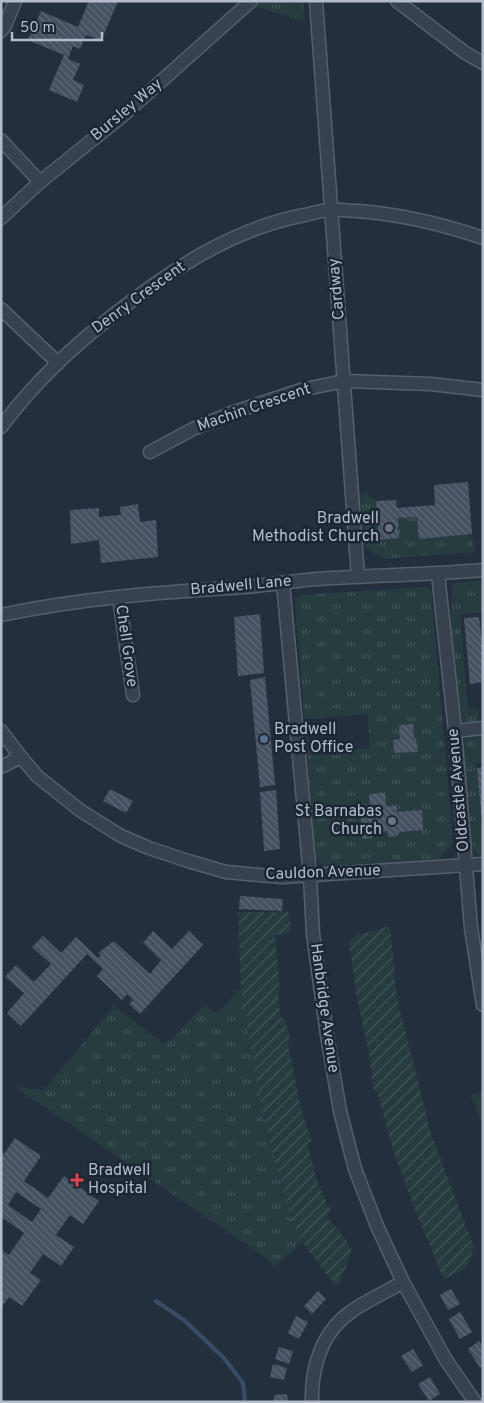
<svg xmlns="http://www.w3.org/2000/svg" width="484" height="1403" font-family="Overpass,sans-serif">
<style>
.grass{fill:url(#grass-tufts);fill-rule:evenodd}
.garden{fill:url(#garden-furrows)}
.lines{fill:none;stroke-linecap:round;stroke-linejoin:round}
.stream{stroke:#394c67;stroke-width:4}
.building{fill:url(#building-back-hatch);fill-rule:evenodd}
.minor-casing{stroke:#565f6c;stroke-width:15}
.minor{stroke:#38414e;stroke-width:12}
.worship-dot{fill:#6b7280;stroke:#1d2633;stroke-width:2}
.service-dot{fill:#5c6f8a;stroke:#1d2633;stroke-width:2}
.health-dot{fill:#e0444e;stroke:#1d2633;stroke-width:2}
.labels{text-anchor:middle;dominant-baseline:central;stroke-width:5;stroke-linejoin:round;paint-order:stroke}
.street-label{font-size:16px;fill:#b4bcc9;stroke:#1d2633}
.poi-label{font-size:16px;fill:#b4bcc9;stroke:#1d2633;text-anchor:end}
</style>
<defs>
<pattern id="grass-tufts" width="24" height="20" patternUnits="userSpaceOnUse" patternTransform="scale(1.25)"><rect width="24" height="20" fill="#263c3f"/><path d="M3 7l-1-3M5 7V3M7 7l1-3M15 17l-1-3M17 17v-4M19 17l1-3" fill="none" stroke="#435659"/></pattern>
<pattern id="garden-furrows" width="10" height="10" patternUnits="userSpaceOnUse" patternTransform="scale(1.25)"><rect width="10" height="10" fill="#263c3f"/><path d="M-1 1l2-2M0 10L10 0M9 11l2-2" fill="none" stroke="#435659"/></pattern>
<pattern id="building-back-hatch" width="6" height="6" patternUnits="userSpaceOnUse" patternTransform="scale(1.25)"><rect width="6" height="6" fill="#455162"/><path d="M-1 5l2 2M0 0l6 6M5-1l2 2" fill="none" stroke="#5d6877"/></pattern>
</defs>
<rect width="100%" height="100%" fill="#242f3e"/>
<g class="grass">
<path d="M259,1H303L305,21L254,6Z"/>
<path d="M367,492L368,495L376,501L380,540L399,538L398,518L417,517L419,538L472,534L475,552L384,559L364,546L360,494Z"/>
<path d="M483,580V612L460,615L468,710L478,709L479,723C470,724 465,723 459,716L449,616L451,615L452,584Z"/>
<path d="M426,587L431,590L453,843L439,859L325,867L318,861L315,856L295,599L301,595ZM368,714L370,748L310,754L307,719Z"/>
<path d="M483,732V762L476,764L483,830V857H480L470,847L461,745C466,735 472,734 483,732Z"/>
<path d="M241,988C255,1074 268,1161 302,1242L275,1267L259,1253L15,1087L44,1090L114,1006L165,1044L205,1005L217,1014Z"/>
<path d="M483,1091V1127L471,1096Z"/>
</g>
<g class="garden">
<path d="M238,912H289L291,933L275,935L280,992H278L280,1017L285,1020L290,1038L288,1044L301,1109L312,1142L307,1143L318,1184L331,1211L328,1214L327,1217L346,1240L352,1251L339,1284L336,1286L302,1242L291,1217L269,1140L257,1084L241,988Z"/>
<path d="M390,926L397,998L431,1134L474,1247L466,1269L444,1279L417,1215L393,1150L378,1095L373,1088L370,1058L356,994L349,941L355,936Z"/>
</g>
<g class="lines">
<path class="stream" d="M156,1301L184,1320L224,1358L243,1383L245,1399L244,1402"/>
</g>
<g class="building">
<path d="M84,1H118L101,41L86,35L80,49L73,46L68,59L80,64L73,80L84,85L77,102L49,90L64,55L28,40L41,11L78,27L88,3Z"/>
<path d="M468,482L472,534L419,539L417,517L398,518L399,538L379,540L376,501L396,500L397,508L435,505L434,485Z"/>
<path d="M138,504L140,522L156,520L158,557L101,563L99,540L71,544L70,510L99,508V517L121,515L120,507Z"/>
<path d="M260,614L264,673L238,676L234,617Z"/>
<path d="M479,617L483,655V682L470,684L464,618Z"/>
<path d="M265,677L275,785L260,787L250,680Z"/>
<path d="M413,724L414,738H416L418,752L394,753L393,740L400,739L399,725Z"/>
<path d="M483,767V814H481L477,768Z"/>
<path d="M110,789L133,801L126,813L103,801Z"/>
<path d="M276,790L280,849L264,851L260,792Z"/>
<path d="M385,793L386,806H397V812L422,810L423,830L398,832V836L388,837V831L372,833V838L362,839L360,809L370,808L369,794Z"/>
<path d="M240,896L283,899L282,911L239,909Z"/>
<path d="M153,931L172,949L189,931L203,945L140,1014L129,1004L133,1000L127,994L122,1000L97,976L103,969L87,954L21,1026L7,1013L24,993L5,977L16,965L34,982L51,964L32,947L43,936L61,953L76,937L98,958L101,955L98,953L114,941L150,974L161,960L143,943Z"/>
<path d="M15,1138L41,1156L24,1181L48,1198L64,1176L99,1201L83,1224L70,1215L56,1235L74,1247L61,1266L43,1254L30,1273L41,1280L22,1306L9,1297L1,1308V1250L9,1255L24,1233L1,1217V1152L4,1154ZM16,1192L41,1209L32,1222L8,1205Z"/>
<path d="M451,1289L460,1304L448,1310L440,1295Z"/>
<path d="M318,1291L326,1299L312,1314L304,1306Z"/>
<path d="M460,1312L472,1332L460,1339L449,1319Z"/>
<path d="M296,1316L308,1322L299,1339L288,1333Z"/>
<path d="M479,1341L483,1347V1366L480,1368L468,1349Z"/>
<path d="M279,1347L293,1351L289,1364L275,1359Z"/>
<path d="M413,1349L423,1365L412,1372L401,1356Z"/>
<path d="M273,1364L287,1368L284,1380L270,1377Z"/>
<path d="M430,1377L440,1394L429,1401L418,1384Z"/>
<path d="M287,1394L288,1402H274V1395Z"/>
</g>
<g class="lines">
<defs>
<g id="minor">
<path d="M316,1L358,577"/>
<path d="M397,1L464,52L483,63"/>
<path d="M1,31L5,26L15,1"/>
<path d="M1,140L40,182"/>
<path d="M1,218L40,182L121,117L251,1"/>
<path d="M1,309L58,363"/>
<path d="M1,427C33,384 73,346 116,313C172,269 234,228 305,215C313,213 322,210 331,210C340,209 349,211 357,211C401,214 442,224 483,238"/>
<path d="M150,452L193,429L234,412L301,390L344,381L431,384L483,390"/>
<path d="M438,574L455,731L471,928L483,1005"/>
<path d="M283,583L310,876L313,934L327,1035L340,1111L355,1169L377,1226L403,1282L446,1360L475,1402"/>
<path d="M119,597L133,695"/>
<path d="M1,615C82,598 163,592 245,587C269,585 293,581 317,579C372,575 427,575 483,570"/>
<path d="M1,731L21,757L37,776L81,811L121,836L149,848L188,861L226,872L282,877L483,864"/>
<path d="M455,731L483,728"/>
<path d="M1,767L21,757"/>
<path d="M312,1402C311,1367 322,1331 352,1311C368,1300 386,1292 403,1282"/>
</g>
</defs>
<use href="#minor" class="minor-casing"/>
<use href="#minor" class="minor"/>
</g>
<g class="worship-dot">
<circle cx="389" cy="528" r="5"/>
<circle cx="392" cy="821" r="5"/>
</g>
<circle class="service-dot" cx="264" cy="739" r="5"/>
<path class="health-dot" d="M74.5 1172.5h5v5h5v5h-5v5h-5v-5h-5v-5h5z"/>
<g class="labels">
<g class="street-label">
<text transform="translate(127 110) rotate(-40)">Bursley Way</text>
<text transform="translate(337 289) rotate(-95)">Cardway</text>
<text transform="translate(139 298) rotate(-36)">Denry Crescent</text>
<text transform="translate(254 408) rotate(-19)">Machin Crescent</text>
<text transform="translate(241 586) rotate(-5)">Bradwell Lane</text>
<text transform="translate(126 646) rotate(82)">Chell Grove</text>
<text transform="translate(459 790) rotate(-95)">Oldcastle Avenue</text>
<text transform="translate(323 873) rotate(-2)">Cauldon Avenue</text>
<text transform="translate(324 1008) rotate(82)">Hanbridge Avenue</text>
</g>
<g class="poi-label">
<text x="379" y="519">Bradwell<tspan x="379" dy="18">Methodist Church</tspan></text>
<text x="274" y="730" text-anchor="start">Bradwell<tspan x="274" dy="18">Post Office</tspan></text>
<text x="382" y="812">St Barnabas<tspan x="382" dy="18">Church</tspan></text>
<text x="88" y="1171" text-anchor="start">Bradwell<tspan x="88" dy="18">Hospital</tspan></text>
</g>
</g>
<rect width="484" height="1403" fill="none" stroke="#b4bcc9" stroke-width="5"/>
<path d="M12 32v8h90v-8" fill="none" stroke="#b4bcc9" stroke-width="2.5"/>
<text x="20" y="32" font-size="15" fill="#b4bcc9" stroke="#1d2633" stroke-width="4" paint-order="stroke">50 m</text>
</svg>
